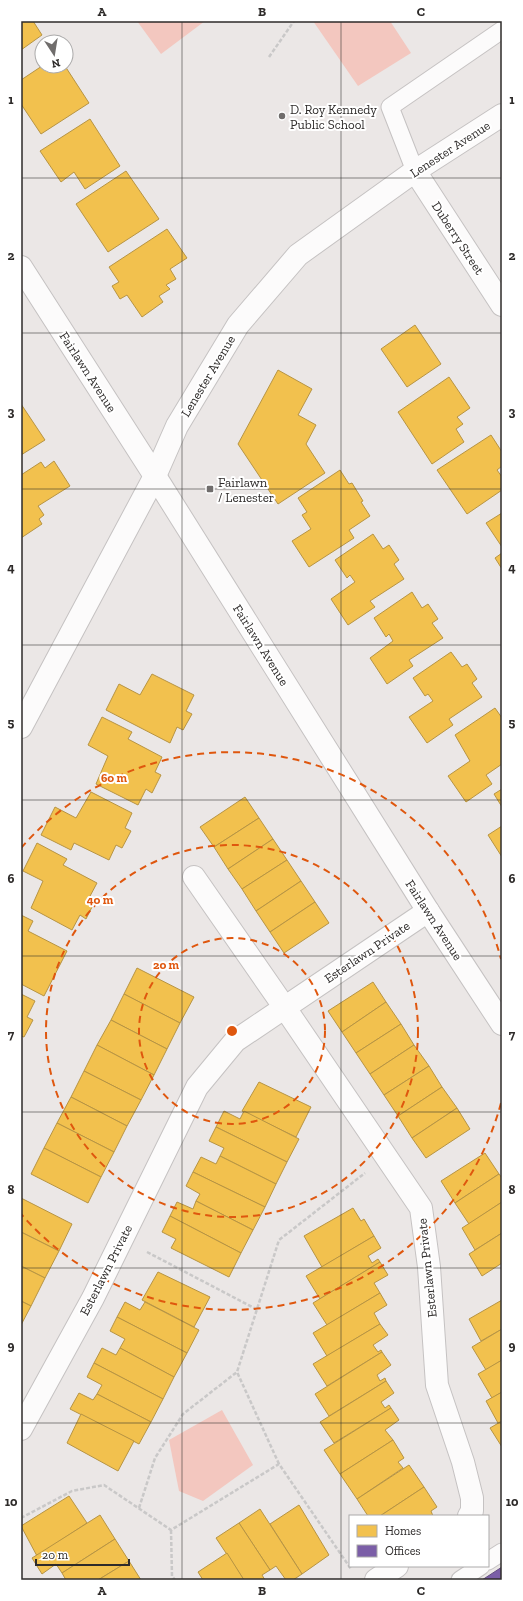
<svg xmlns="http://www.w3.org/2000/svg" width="523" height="1601" font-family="'Zilla Slab',serif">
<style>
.green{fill:#f3c7bf}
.homes{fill:#f2c14e;stroke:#b79443}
.offices{fill:#7b5ea7;stroke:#644f82}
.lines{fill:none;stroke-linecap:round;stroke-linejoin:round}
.lane-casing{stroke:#c5c2c2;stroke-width:19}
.street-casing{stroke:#c5c2c2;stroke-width:24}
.secondary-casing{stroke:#c5c2c2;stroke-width:24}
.path{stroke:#c9c8c8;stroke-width:2.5;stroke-dasharray:4 2;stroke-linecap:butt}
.lane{stroke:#fcfbfb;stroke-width:17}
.street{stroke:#fcfbfb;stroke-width:22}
.secondary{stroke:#fcfbfb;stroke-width:22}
.grid{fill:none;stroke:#2e2b2a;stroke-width:1;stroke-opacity:0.55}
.ring{fill:none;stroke:#df570e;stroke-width:2;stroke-dasharray:7 5}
.poi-dot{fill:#706d6c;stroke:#fff;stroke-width:1.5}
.labels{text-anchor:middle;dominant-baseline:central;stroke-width:4;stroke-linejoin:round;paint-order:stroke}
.poi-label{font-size:13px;fill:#2e2b2a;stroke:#fff;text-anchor:start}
.street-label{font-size:13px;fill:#2e2b2a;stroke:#fff}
.centre{fill:#df570e;stroke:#fff;stroke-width:2}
.ring-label{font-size:12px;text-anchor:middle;font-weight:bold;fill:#df570e;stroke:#fff;stroke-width:4;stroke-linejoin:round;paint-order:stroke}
.neatline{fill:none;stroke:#2e2b2a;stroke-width:1.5}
.grid-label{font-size:13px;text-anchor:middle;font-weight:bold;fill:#2e2b2a}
</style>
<rect width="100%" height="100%" fill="#ebe7e6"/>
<g class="green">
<path d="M137,21H205L161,54Z"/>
<path d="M313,21H390L411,53L358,86Z"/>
<path d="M222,1410L253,1465L203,1501L179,1491L169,1440Z"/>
</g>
<g class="homes">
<path d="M21,21H33L42,35L21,50Z"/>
<path d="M42,66H65L89,103L41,134L21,104V80Z"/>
<path d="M90,119L120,166L85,189L74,172L61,182L40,151Z"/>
<path d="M126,171L159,219L108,252L76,204Z"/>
<path d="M167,229L187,258L170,269L176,279L166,285L170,289L159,296L163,302L142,317L127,295L120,299L112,286L119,282L109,267Z"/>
<path d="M415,325L441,364L407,387L381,349Z"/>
<path d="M278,370L312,389L298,415L316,425L306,444L325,473L278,504L238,444Z"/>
<path d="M449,377L470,408L457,417L463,424L456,429L464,442L432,464L398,412Z"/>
<path d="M21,404L45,440L21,455Z"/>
<path d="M491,435L502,452V466L497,470L502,477V490L467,514L437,470Z"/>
<path d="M54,461L70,486L38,506L44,515L39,519L42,524L21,538V475L41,462L45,468Z"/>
<path d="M340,470L349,484L352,483L363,501L361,502L370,516L349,530L354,538L309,567L292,541L311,529L302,515L307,512L298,498Z"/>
<path d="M502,513V547L486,523Z"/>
<path d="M373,534L383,549L389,545L399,560L394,564L404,579L370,601L375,607L348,625L331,599L355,582L350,575L347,578L335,560Z"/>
<path d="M502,553V569L495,558Z"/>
<path d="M412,592L422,608L428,604L438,619L432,623L443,638L409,660L413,666L387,684L370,658L393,641L389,634L386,637L374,618Z"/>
<path d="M451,652L462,667L467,664L477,679L472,683L482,697L449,719L453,725L427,743L409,717L433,701L428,694L425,696L413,678Z"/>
<path d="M152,674L194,695L186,711L192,714L183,730L177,727L170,743L106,710L119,684L140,695Z"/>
<path d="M495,708L502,718V764L486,775L492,784L466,802L448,776L470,761L455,735Z"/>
<path d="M102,717L132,732L128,739L162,757L155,772L161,775L152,793L146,789L138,805L96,784L108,756L88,745Z"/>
<path d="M502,789V807L494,794Z"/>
<path d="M91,792L132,813L125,828L131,831L122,848L116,845L109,860L74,843L71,850L41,835L55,807L76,818Z"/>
<path d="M245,797L259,818L214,847L200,827Z"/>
<path d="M259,818L273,839L228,869L214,847Z"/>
<path d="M502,826V857L488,835Z"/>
<path d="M273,839L287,860L242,889L228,869Z"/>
<path d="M37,843L67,859L63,865L97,883L89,898L95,901L86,919L80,915L72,930L31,908L43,881L23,871Z"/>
<path d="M287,860L301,881L256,911L242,889Z"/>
<path d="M301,881L315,902L270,932L256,911Z"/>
<path d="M315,902L329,923L284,953L270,932Z"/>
<path d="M21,915L33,921L28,931L67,951L44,996L21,984Z"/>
<path d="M137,968L194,997L180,1023L124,994Z"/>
<path d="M373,982L386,1002L342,1032L328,1011Z"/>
<path d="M21,994L35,1001L27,1017L33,1020L24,1037L21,1036Z"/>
<path d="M124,994L180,1023L167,1049L111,1020Z"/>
<path d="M386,1002L401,1024L356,1053L342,1032Z"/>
<path d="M111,1020L167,1049L154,1075L97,1045Z"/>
<path d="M401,1024L414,1045L370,1074L356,1053Z"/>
<path d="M97,1045L154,1075L141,1100L84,1071Z"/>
<path d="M414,1045L429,1066L384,1095L370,1074Z"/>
<path d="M429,1066L442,1087L398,1116L384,1095Z"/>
<path d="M84,1071L141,1100L127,1126L71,1097Z"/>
<path d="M259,1082L311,1107L296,1137L242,1111Z"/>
<path d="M442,1087L457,1108L412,1138L398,1116Z"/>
<path d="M71,1097L127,1126L114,1152L57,1123Z"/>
<path d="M457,1108L470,1129L426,1158L412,1138Z"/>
<path d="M224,1111L240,1119L244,1111L299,1139L287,1162L216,1127Z"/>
<path d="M57,1123L114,1152L101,1177L44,1148Z"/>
<path d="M216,1127L287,1162L276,1184L220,1156L224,1148L209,1141Z"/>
<path d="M44,1148L101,1177L88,1203L31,1174Z"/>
<path d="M485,1153L499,1174L455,1203L441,1181Z"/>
<path d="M220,1156L276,1184L265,1207L193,1172L201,1157L216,1164Z"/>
<path d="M193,1172L265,1207L253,1230L196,1201L200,1194L186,1186Z"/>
<path d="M499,1174L502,1178V1202L469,1224L455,1203Z"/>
<path d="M21,1198L72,1224L59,1251L21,1232Z"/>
<path d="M196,1201L253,1230L241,1253L170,1216L177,1202L193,1209Z"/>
<path d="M502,1202V1233L475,1250L462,1228Z"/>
<path d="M353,1208L361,1221L364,1219L374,1236L322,1267L304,1236Z"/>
<path d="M170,1216L241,1253L229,1277L171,1248L176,1239L162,1232Z"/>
<path d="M21,1232L59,1251L45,1278L21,1266Z"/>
<path d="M502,1233V1263L482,1276L469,1254Z"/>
<path d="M374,1236L381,1248L368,1256L372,1263L378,1259L380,1262L320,1299L306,1276Z"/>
<path d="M380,1262L388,1275L374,1283L380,1293L327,1325L313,1303Z"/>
<path d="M21,1266L45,1278L31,1306L21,1301Z"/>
<path d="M158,1272L210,1297L194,1327L142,1300Z"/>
<path d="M380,1293L387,1305L374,1313L380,1324L327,1356L313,1333Z"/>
<path d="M502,1300V1329L481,1341L469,1319Z"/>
<path d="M21,1301L31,1306L21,1325Z"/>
<path d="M125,1302L140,1310L145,1302L199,1330L187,1353L117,1317Z"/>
<path d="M117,1317L187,1353L174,1377L120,1348L125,1339L110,1331Z"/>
<path d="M380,1324L388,1335L373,1345L378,1352L381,1350L382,1352L327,1386L313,1364Z"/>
<path d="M502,1329V1360L486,1370L472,1347Z"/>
<path d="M102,1348L116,1355L120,1348L174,1377L163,1399L94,1363Z"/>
<path d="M382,1352L391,1365L377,1375L380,1381L385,1378L386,1381L329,1416L315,1394Z"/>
<path d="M502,1360V1392L492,1398L478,1374Z"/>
<path d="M94,1363L163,1399L151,1422L97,1394L102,1385L87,1377Z"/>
<path d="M386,1381L394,1393L381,1402L385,1408L389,1405L391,1408L334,1443L320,1422Z"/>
<path d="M502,1392V1421L498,1423L486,1401Z"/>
<path d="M79,1393L93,1400L97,1394L151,1422L139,1444L70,1409Z"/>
<path d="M391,1408L399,1420L385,1430L393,1440L340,1474L324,1450Z"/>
<path d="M81,1414L134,1441L118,1471L67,1443Z"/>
<path d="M502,1421V1447L490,1428Z"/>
<path d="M393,1440L404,1458L398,1462L403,1468L357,1499L340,1474Z"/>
<path d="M409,1465L424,1487L380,1516H368L357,1499Z"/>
<path d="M424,1487L437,1507L431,1511L433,1516H380Z"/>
<path d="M69,1496L87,1523L37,1556L21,1526Z"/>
<path d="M299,1505L329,1555L302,1574L270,1524Z"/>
<path d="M260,1509L302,1574L293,1580H286L276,1566L270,1570L239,1523Z"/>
<path d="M100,1515L115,1539L62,1573L56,1564L42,1574L32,1558Z"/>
<path d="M239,1523L270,1570L262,1575L265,1580H244L216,1538Z"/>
<path d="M115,1539L129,1561L98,1580H66L62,1573Z"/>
<path d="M227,1553L244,1580H203L198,1572Z"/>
<path d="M129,1561L141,1580H98Z"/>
</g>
<path class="offices" d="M502,1567V1580H482Z"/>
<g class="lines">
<defs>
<g id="lane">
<path d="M415,171L390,107L502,30"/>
<path d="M488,1561L502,1552"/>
<path d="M460,1580L481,1566"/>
</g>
<g id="street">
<path d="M415,171L502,305"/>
<path d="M21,267L155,476"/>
<path d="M194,877L285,1008L421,1208L429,1267L437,1385L463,1462L472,1498V1511L469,1516"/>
<path d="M21,1429L93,1298L197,1087L235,1041L428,911"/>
<path d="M376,1580L397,1566"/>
</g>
<g id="secondary">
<path d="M155,476L428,911L502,1024"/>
<path d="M21,727L155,476L177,426L238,325L298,255L415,171L502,115"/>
</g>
</defs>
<use href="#lane" class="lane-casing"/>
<use href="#street" class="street-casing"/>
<use href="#secondary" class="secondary-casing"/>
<g class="path">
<path d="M269,57L294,21"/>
<path d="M147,1252L256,1309"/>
<path d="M279,1464L237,1372L279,1240L365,1173"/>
<path d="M139,1508L155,1458L183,1414L237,1372"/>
<path d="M21,1518L72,1491L104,1485L171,1530L279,1464L351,1569"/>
<path d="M171,1530L172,1576L175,1580"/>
</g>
<use href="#lane" class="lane"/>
<use href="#street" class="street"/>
<use href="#secondary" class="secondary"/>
</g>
<path class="grid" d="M182,21V1580M341,21V1580M21,178H502M21,333H502M21,489H502M21,645H502M21,800H502M21,956H502M21,1112H502M21,1268H502M21,1423H502"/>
<g class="ring">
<circle cx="232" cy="1031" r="93"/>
<circle cx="232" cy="1031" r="186"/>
<path d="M501 1103A279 279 0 0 1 21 1214M21 848A279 279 0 0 1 501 959"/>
</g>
<g class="poi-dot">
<circle cx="282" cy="116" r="4"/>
<rect x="206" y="485" width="8" height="8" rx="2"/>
</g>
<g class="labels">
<g class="poi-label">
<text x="290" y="109">D. Roy Kennedy<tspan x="290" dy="15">Public School</tspan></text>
<text x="218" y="482">Fairlawn<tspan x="218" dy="15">/ Lenester</tspan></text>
</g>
<g class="street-label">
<text transform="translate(450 149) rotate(-33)">Lenester Avenue</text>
<text transform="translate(458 238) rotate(57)">Duberry Street</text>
<text transform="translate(88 372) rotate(57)">Fairlawn Avenue</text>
<text transform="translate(208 376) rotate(-59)">Lenester Avenue</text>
<text transform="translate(261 645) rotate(58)">Fairlawn Avenue</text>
<text transform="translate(434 920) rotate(57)">Fairlawn Avenue</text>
<text transform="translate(367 952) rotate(-34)">Esterlawn Private</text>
<text transform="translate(427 1268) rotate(-96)">Esterlawn Private</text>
<text transform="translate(106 1270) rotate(-63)">Esterlawn Private</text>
</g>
</g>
<circle cx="232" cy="1031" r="6" class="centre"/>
<g class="ring-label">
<text x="114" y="782">60 m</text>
<text x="100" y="904">40 m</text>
<text x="166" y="969">20 m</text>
</g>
<rect width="523" height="1601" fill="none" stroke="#ffffff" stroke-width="44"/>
<rect x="349" y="1515" width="140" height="52" fill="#ffffff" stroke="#abaaaa"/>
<rect x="357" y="1525" width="20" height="12" fill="#f2c14e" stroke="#abaaaa"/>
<text x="385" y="1535" font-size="12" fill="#2e2b2a">Homes</text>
<rect x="357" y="1545" width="20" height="12" fill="#7b5ea7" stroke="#abaaaa"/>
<text x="385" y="1555" font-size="12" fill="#2e2b2a">Offices</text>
<g transform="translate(54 54) rotate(168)"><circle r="19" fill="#ffffff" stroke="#abaaaa"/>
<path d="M0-3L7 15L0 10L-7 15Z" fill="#706d6c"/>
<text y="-6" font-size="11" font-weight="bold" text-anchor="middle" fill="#2e2b2a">N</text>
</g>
<path d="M36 1559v6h93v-6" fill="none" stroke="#2e2b2a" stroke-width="2"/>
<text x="42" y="1559" font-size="12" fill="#2e2b2a" stroke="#ffffff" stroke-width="3" paint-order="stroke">20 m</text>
<rect x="22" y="22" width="479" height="1557" class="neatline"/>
<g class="grid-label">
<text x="102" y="16">A</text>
<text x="262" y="16">B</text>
<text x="421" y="16">C</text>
<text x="11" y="104">1</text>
<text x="512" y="104">1</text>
<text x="11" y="260">2</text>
<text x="512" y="260">2</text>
<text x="11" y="416">3</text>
<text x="512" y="416">3</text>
<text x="11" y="572">4</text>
<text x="512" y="572">4</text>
<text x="11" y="727">5</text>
<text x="512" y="727">5</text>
<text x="11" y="883">6</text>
<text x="512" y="883">6</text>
<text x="11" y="1039">7</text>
<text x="512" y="1039">7</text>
<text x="11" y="1194">8</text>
<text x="512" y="1194">8</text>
<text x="11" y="1350">9</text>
<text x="512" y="1350">9</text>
<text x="11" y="1506">10</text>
<text x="512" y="1506">10</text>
<text x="102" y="1595">A</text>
<text x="262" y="1595">B</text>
<text x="421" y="1595">C</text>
</g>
</svg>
